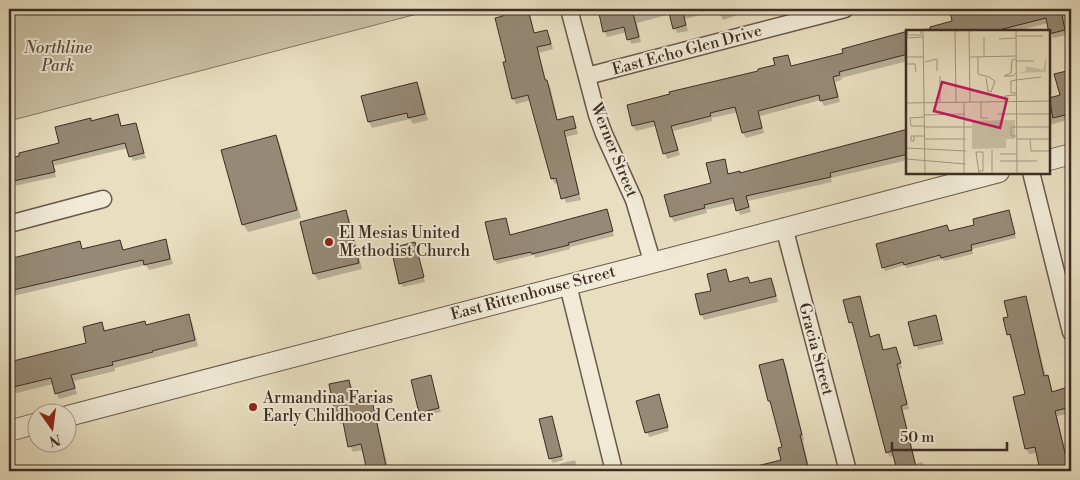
<svg xmlns="http://www.w3.org/2000/svg" width="1080" height="480" font-family="'Libre Bodoni',serif">
<style>
.green{fill:#cbc0a5;stroke:#847664}
.shadow{fill:#0003}
.building{fill:#968975;stroke:#3e2c24}
.lines{fill:none;stroke-linecap:round;stroke-linejoin:round}
.minor-casing{stroke:#68584b;stroke-width:19}
.tertiary-casing{stroke:#68584b;stroke-width:22}
.minor{stroke:#f0ead6;stroke-width:16}
.tertiary{stroke:#f0ead6;stroke-width:20}
.poi-dot{fill:#8f2418;stroke:#f0ead6;stroke-width:2}
.labels{text-anchor:middle;dominant-baseline:central;stroke-width:4;stroke-linejoin:round;paint-order:stroke}
.park-label{font-size:16px;font-style:italic;fill:#5a4a3e;stroke:#f0ead6}
.street-label{font-size:16px;fill:#3e2c24;stroke:#f0ead6}
.poi-label{font-size:16px;fill:#3e2c24;stroke:#f0ead6;text-anchor:start}
.inset-road{fill:none;stroke:#a49782;stroke-width:1}
.view{fill:#c2185b;fill-opacity:0.15;stroke:#c2185b;stroke-width:2.5}
.inset-edge{fill:none;stroke:#3e2c24;stroke-width:2.5}
</style>
<rect width="100%" height="100%" fill="#e8dec0"/>
<filter id="stains"><feTurbulence type="fractalNoise" baseFrequency=".004" numOctaves="4"/><feColorMatrix values="0 0 0 0 .2 0 0 0 0 .09 0 0 0 0 .02 0 0 0 .5 -.17"/></filter>
<radialGradient id="worn" r=".72"><stop offset=".6" stop-color="#630" stop-opacity="0"/><stop offset="1" stop-color="#630" stop-opacity=".3"/></radialGradient>
<path class="green" d="M9,9H436L9,121Z"/>
<g class="shadow">
<path d="M503,9H529L535,35L546,31L550,37L553,49L539,53L546,81L550,86L558,121L572,117L575,123L578,134L566,137L581,200L566,203L559,183L555,184L552,179L531,100L516,104L513,98L508,62Z"/>
<path d="M599,9H734L735,16L723,20L719,10L685,19L688,31L677,33L671,14L637,23L641,42L631,44L627,32L607,37L605,32Z"/>
<path d="M963,9H966L969,15L995,9H1071V19L1064,21L1067,35L1053,38L1048,23L1017,31H915L954,22L951,12Z"/>
<path d="M908,33V61L841,78L842,80L835,82L840,102L824,106L821,100L760,116L764,133L746,138L743,133L738,112L712,118V121L673,131L680,155L667,159L656,126L636,131L633,126L628,106L760,72L777,66L787,56L792,67L845,54Z"/>
<path d="M1071,71V119L1049,125V99L1061,96L1056,75Z"/>
<path d="M417,83L420,89L428,120L413,124L410,119L372,128L369,122L362,96Z"/>
<path d="M118,116L122,128L135,124L146,158L133,161L128,148L53,166L56,177L9,187V159L61,144L92,123Z"/>
<path d="M908,130V160L831,178L832,182L748,201L751,212L740,215L736,203L706,210L707,213L674,222L671,217L713,184L724,160L729,175H740Z"/>
<path d="M276,136L280,145L301,218L248,232L243,224Z"/>
<path d="M345,211L349,217L362,269L318,280L314,274L301,223Z"/>
<path d="M606,211L614,236L570,247V249L535,258L534,255L497,264L495,260L505,219L510,236Z"/>
<path d="M1008,211L1016,238L972,249L973,254L944,261L943,259L907,268L905,265L885,271L883,267L947,227L949,232L976,226Z"/>
<path d="M120,241L124,251L165,241L168,246L173,264L149,270L146,265L9,297V260L80,243L83,250Z"/>
<path d="M414,243L425,282L403,287L401,283Z"/>
<path d="M726,271L730,283L748,278L751,284L771,279L774,285L778,302L704,320L701,314L712,291Z"/>
<path d="M859,297L862,302L871,338L881,340L883,351L896,348L898,353L902,368L899,369L909,409L903,410L916,464L922,462L926,471H898L895,456L890,457L887,452L855,326L853,327L850,322Z"/>
<path d="M1025,297L1028,303L1046,377L1047,376L1050,382L1053,393L1067,389L1070,394L1071,413L1057,416L1067,458H1071V471H1042L1037,453L1029,454L1026,449L1015,398L1026,395L1012,340L1008,334L1010,318Z"/>
<path d="M188,316L192,322L198,346L115,368V371L74,381L77,394L59,399L53,384L9,395V348L13,363L88,344L102,324L106,332L146,326Z"/>
<path d="M936,317L944,344L918,350L910,323Z"/>
<path d="M783,360L786,366L804,440L803,441L809,467L810,466L813,471H771L770,464L782,461L783,448L772,406L769,401Z"/>
<path d="M430,376L441,412L423,416L421,412Z"/>
<path d="M349,381L352,387L356,405L371,402L374,408L389,471H369L363,450L353,452L350,446L345,423L340,424L337,418Z"/>
<path d="M659,396L669,431L649,437L638,401Z"/>
<path d="M551,418L563,460L553,463L550,458Z"/>
<path d="M575,460L579,471H560L559,464Z"/>
</g>
<g class="building">
<path d="M501,9H528L534,33L547,30L551,44L537,47L545,80H547L557,120L573,116L576,128L564,131L579,194L561,199L556,178L551,179L528,95L512,99L503,62H506L495,18L503,16Z"/>
<path d="M598,9H632L639,37L627,40L624,27L603,32Z"/>
<path d="M668,9H682L686,25L673,29Z"/>
<path d="M958,9H966L968,14L988,9H1065L1066,14L1062,15L1065,30L1049,34L1046,18L995,31H931L930,27L952,21L950,11Z"/>
<path d="M908,31V54L839,72L840,75L833,77L838,97L820,101L819,95L758,111L762,128L742,133L735,107L710,113L711,116L671,126L678,150L663,154L654,121L632,126L627,105L670,94L669,92L758,71V69L775,65L773,58L788,55L791,66L843,53L842,49Z"/>
<path d="M1071,70V123L1067,124L1065,115L1053,118L1049,98L1060,95L1054,74Z"/>
<path d="M417,82L425,114L408,118L407,113L368,122L361,96Z"/>
<path d="M118,114L121,126L136,123L144,153L129,157L125,143L52,161L55,172L9,182V158L19,156V153L59,143L55,127L91,118V121Z"/>
<path d="M908,129V154L830,173L831,177L746,196L749,207L736,211L733,198L704,205L705,208L670,217L664,195L711,183L706,163L725,159L728,174L740,171V173Z"/>
<path d="M276,135L297,210L242,225L221,150Z"/>
<path d="M607,209L613,231L568,243L569,245L532,254L531,252L494,260L485,222L506,218L510,235Z"/>
<path d="M346,210L359,263L313,274L300,222Z"/>
<path d="M1009,210L1015,234L971,245L972,250L941,258L940,255L904,265L903,262L882,268L876,244L947,225L949,231L974,225L973,219Z"/>
<path d="M166,239L170,259L144,265L143,260L13,290L9,274V259L80,241L82,249L120,240L123,250Z"/>
<path d="M415,242L424,277L399,284L391,248Z"/>
<path d="M726,269L729,282L748,277L750,283L771,278L776,296L700,315L695,294L711,291L707,274Z"/>
<path d="M860,296L870,337L879,334L883,350L896,347L901,363L897,364L907,404L901,406L917,471H897L892,451L886,453L852,322L849,323L843,300Z"/>
<path d="M1026,296L1044,376L1048,375L1052,392L1068,387L1071,400V407L1055,411L1066,457L1071,456V471H1040L1035,447L1025,449L1013,397L1025,394L1010,334L1007,335L1003,318L1008,317L1004,301Z"/>
<path d="M189,314L195,340L152,351L153,352L112,362L113,365L71,375L75,388L55,394L51,378L9,388V362L86,343L83,327L102,322L104,331L145,321L146,325Z"/>
<path d="M936,315L942,340L914,346L908,322Z"/>
<path d="M783,359L802,435H800L809,471H754L753,467L781,460L778,448L782,447L770,401H768L759,365Z"/>
<path d="M431,375L439,408L419,413L411,380Z"/>
<path d="M349,380L354,404L372,400L386,466L367,471L361,444L348,447L342,417L336,418L329,384Z"/>
<path d="M659,394L668,427L645,433L636,401Z"/>
<path d="M552,416L562,456L549,459L539,419Z"/>
</g>
<g class="lines">
<defs>
<g id="minor">
<path d="M569,9L597,115L604,134L634,200L652,261"/>
<path d="M587,76L845,9"/>
<path d="M1031,172L1071,332"/>
<path d="M9,224L103,199"/>
<path d="M784,227L848,471"/>
<path d="M568,285L614,471"/>
</g>
<g id="tertiary">
<path d="M1049,160L1071,154"/>
<path d="M68,416C378,334 688,252 999,172"/>
<path d="M9,431L38,423"/>
</g>
</defs>
<use href="#minor" class="minor-casing"/>
<use href="#tertiary" class="tertiary-casing"/>
<use href="#minor" class="minor"/>
<use href="#tertiary" class="tertiary"/>
</g>
<g class="poi-dot">
<circle cx="329" cy="242" r="5"/>
<circle cx="253" cy="407" r="5"/>
</g>
<g class="labels">
<g class="park-label">
<text x="58" y="48">Northline<tspan x="58" dy="18">Park</tspan></text>
</g>
<g class="street-label">
<text transform="translate(687 50) rotate(-15)">East Echo Glen Drive</text>
<text transform="translate(614 150) rotate(68)">Werner Street</text>
<text transform="translate(533 293) rotate(-15)">East Rittenhouse Street</text>
<text transform="translate(816 349) rotate(75)">Gracia Street</text>
</g>
<g class="poi-label">
<text x="339" y="233">El Mesias United<tspan x="339" dy="18">Methodist Church</tspan></text>
<text x="263" y="398">Armandina Farias<tspan x="263" dy="18">Early Childhood Center</tspan></text>
</g>
</g>
<g transform="translate(906 30)">
<rect width="144" height="144" fill="#e8dec0"/>
<path d="M140,26V42L111,43L120,41V36L137,40ZM109,90V109H100V118L66,119V91Z" fill="#cbc0a5"/>
<path class="inset-road" d="M1,0L2,5H15V1M17,0L19,143M49,0L50,72M63,0L64,72M110,0L111,143M110,6H137M78,7V27M0,8L17,7M93,9L110,8M0,27H17M64,27L110,26M72,27V44L83,47L89,51L85,62L82,61L80,48M110,29L106,30L105,43L98,46H107L110,43M110,31H128M19,32L31,29V41M0,34H9L10,42M34,46V72M110,50L135,47M110,50L105,51V63H110M99,71V66L110,65M75,72V88H82M0,73L144,71M91,84H144M18,85L59,84M18,96H5L4,88L18,87M18,97H66M8,106V111H5V106H18M110,106H105V97H144M18,109H60M111,109H144M124,109L125,121H144M0,118L60,121M86,120V143M94,124H110M0,129L60,134M94,131H131M73,141H77V122H70L73,143M58,143V72"/>
<path class="view" d="M36,52L101,69L94,98L28,81Z"/>
<rect width="144" height="144" class="inset-edge"/>
</g>
<rect width="1080" height="480" fill="none" stroke="#e8dec0" stroke-width="30"/>
<rect x="10" y="10" width="1060" height="460" fill="none" stroke="#3e2c24" stroke-width="2.5"/>
<rect x="15" y="15" width="1050" height="450" fill="none" stroke="#3e2c24"/>
<g transform="translate(52 428) rotate(166)"><circle r="24" fill="#f0ead6" stroke="#a99e8f"/>
<path d="M0-4L9 19L0 12L-9 19Z" fill="#8f2418"/>
<text y="-8" font-size="14" font-weight="bold" text-anchor="middle" fill="#3e2c24">N</text>
</g>
<path d="M892 442v8h115v-8" fill="none" stroke="#3e2c24" stroke-width="2.5"/>
<text x="900" y="442" font-size="15" fill="#3e2c24" stroke="#f0ead6" stroke-width="4" paint-order="stroke">50 m</text>
<rect width="100%" height="100%" filter="url(#stains)"/>
<rect width="100%" height="100%" fill="url(#worn)"/>
</svg>
